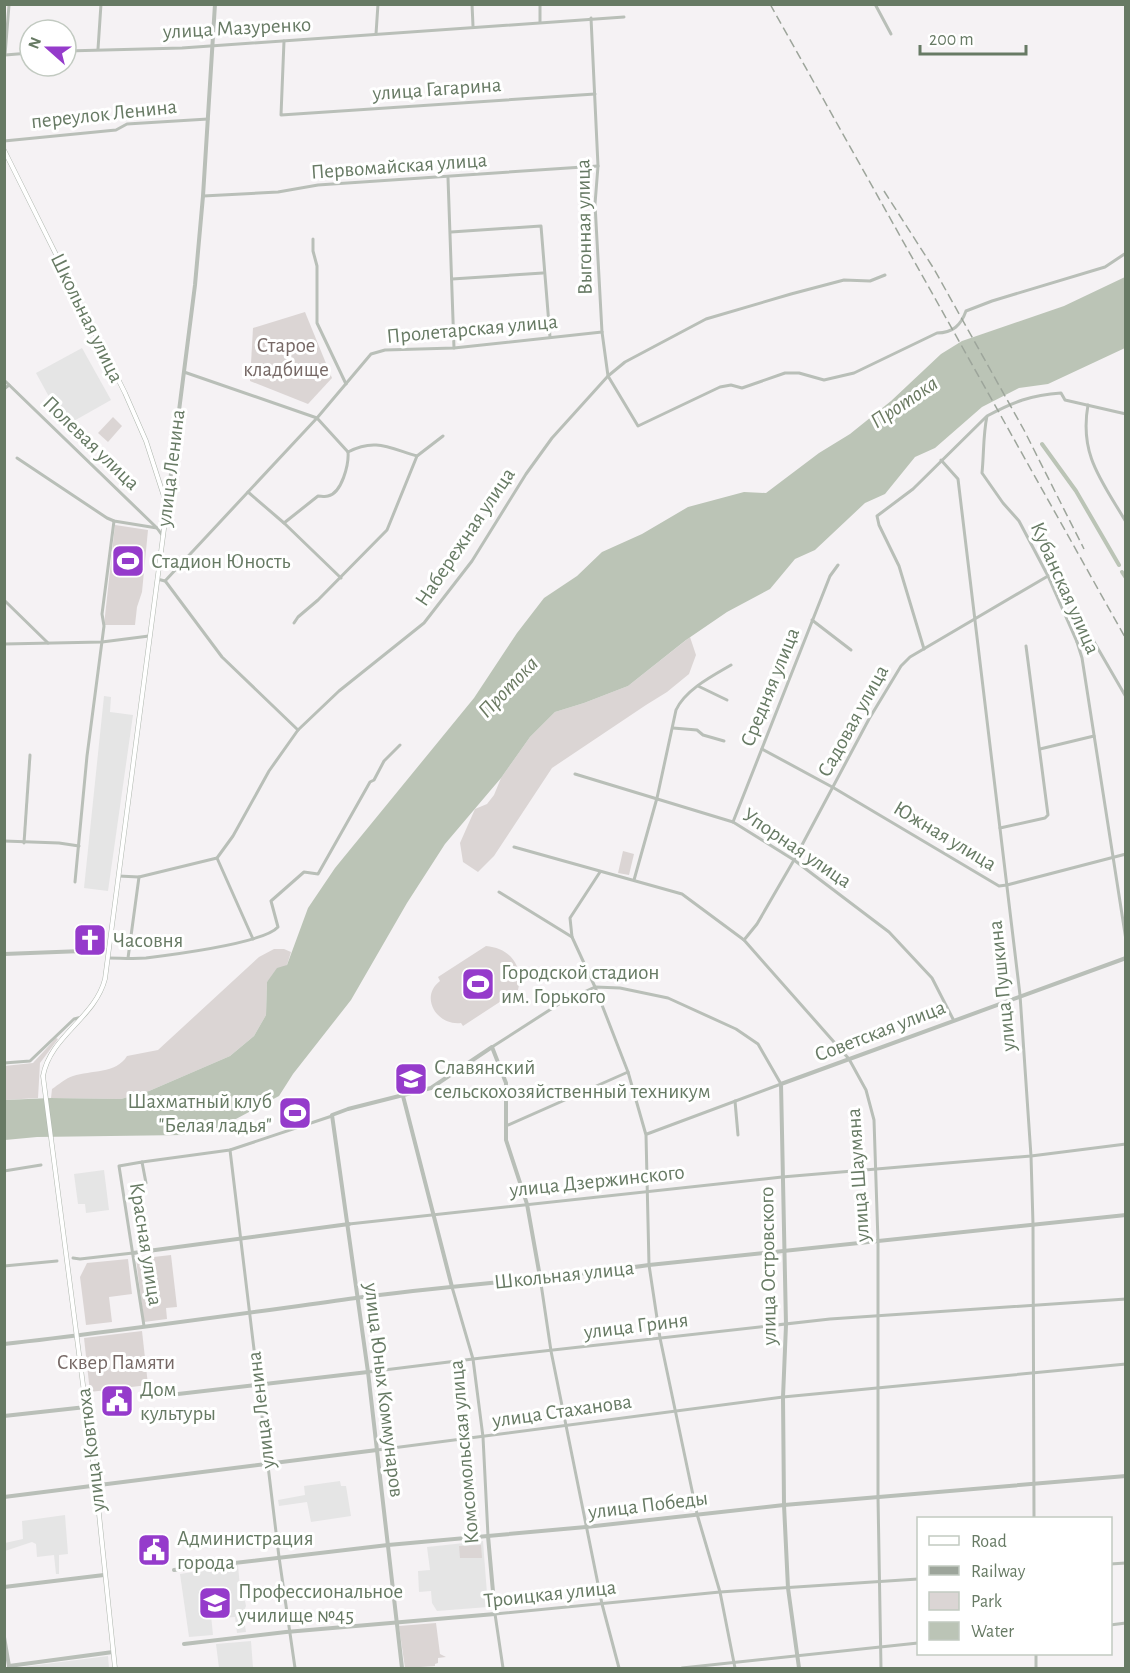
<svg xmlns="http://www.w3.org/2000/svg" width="1130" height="1673" font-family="'Alegreya Sans',sans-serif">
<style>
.built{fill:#e5e5e5}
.green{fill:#dbd5d4}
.water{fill:#bbc4b6}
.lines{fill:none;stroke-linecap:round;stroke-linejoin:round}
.canal{stroke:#bbc4b6;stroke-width:4}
.secondary-casing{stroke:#aeb6ad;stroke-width:5}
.minor{stroke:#b9bfb8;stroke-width:3}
.tertiary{stroke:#b9bfb8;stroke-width:4}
.secondary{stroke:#fff;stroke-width:4}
.rail{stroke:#9da59b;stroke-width:1.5;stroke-dasharray:9 4.5;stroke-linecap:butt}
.labels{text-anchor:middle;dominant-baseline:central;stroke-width:6;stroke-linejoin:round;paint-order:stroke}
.street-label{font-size:21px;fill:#677a64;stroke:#fff}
.park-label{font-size:21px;fill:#776966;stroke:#fff}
.poi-label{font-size:21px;fill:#677a64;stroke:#fff;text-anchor:start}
.water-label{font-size:22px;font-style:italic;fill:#6c7b63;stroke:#fff}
</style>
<rect width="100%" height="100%" fill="#f5f2f4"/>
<!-- built -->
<g class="built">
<path d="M82 348 111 400 65 426 36 373Z"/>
<path d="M104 696 111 697 110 712 133 715 108 891 84 888Z"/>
<path d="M104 1170 109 1210 86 1213 85 1204H78L74 1174Z"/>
<path d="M340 1481 341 1486H346L351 1516 311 1522 307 1502 279 1506 278 1500 305 1495 304 1486Z"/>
<path d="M65 1515 68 1554 59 1555V1574H56L54 1555 37 1557 36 1544 32 1542 5 1551V1543L23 1539 22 1521Z"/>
<path d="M483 1541 488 1607 437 1611 432 1603 431 1591 419 1592 418 1571 430 1570 427 1547Z"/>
<path d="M238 1565 241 1599 245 1601 246 1606 243 1613 246 1632 237 1633 235 1617 221 1618 220 1614 211 1615 213 1635 189 1637 180 1574Z"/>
<path d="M251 1641 253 1668H219L216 1644Z"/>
<path d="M108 1656 109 1668H14Z"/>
</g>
<!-- green -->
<g class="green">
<path d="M305 312 332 378 308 404 250 381 253 328Z"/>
<path d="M113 417 122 426 108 442 98 433Z"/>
<path d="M115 525 148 530 142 592 137 607 135 625H104Z"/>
<path d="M690 637 696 655 689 674 667 692 646 705 552 768 494 856 478 872 463 862 460 843 475 809 487 804 494 795 501 778 530 737 555 712 584 703 628 686Z"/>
<path d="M623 851 634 854 629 875 618 873Z"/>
<path d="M486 946C510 948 524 966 518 990L463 1026 461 1023C437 1026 419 997 440 981L438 977Z"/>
<path d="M274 949H284L291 952 287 965 267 982 266 1015 254 1036 230 1056 149 1091 121 1099 51 1098 52 1089C58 1085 66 1078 73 1076 91 1070 116 1074 127 1056L158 1050 259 957Z"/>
<path d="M56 1038 58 1039 40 1063 38 1098 5 1100 4 1066 33 1063Z"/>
<path d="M171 1255 177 1307 166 1308 167 1319 144 1322 136 1259Z"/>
<path d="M128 1259 132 1294 109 1297 112 1322 86 1325 80 1277 87 1263Z"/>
<path d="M142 1331 148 1385 90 1392 84 1338Z"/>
<path d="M481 1545 482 1558H460L459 1546Z"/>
<path d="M436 1623 440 1654 446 1657 438 1658V1663L435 1664V1666L405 1668 399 1626Z"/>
</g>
<!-- water -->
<path class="water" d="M1125 277V348L1048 384 1019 388 982 407 935 448 915 457 885 494 865 503 815 550 795 559 770 589 727 612 686 640 628 686 584 703 555 712 530 737 501 778 445 844 407 903 351 1000 293 1074 279 1096 221 1127 184 1135 37 1137 5 1140V1100L51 1098 121 1099 149 1091 230 1056 254 1036 266 1015 267 982 277 968 287 965 308 908 335 868 474 698 517 633 544 598 577 576 602 552 642 534 688 507 744 492 766 493 819 453 850 434 891 401 941 354 962 341 1064 306Z"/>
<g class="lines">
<!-- canal -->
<g class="canal">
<path d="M1042 444 1076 491 1119 565"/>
<path d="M1122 572 1126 578"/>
</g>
<defs>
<path id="secondary" d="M4 150 125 393 146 441 167 506 105 979C95 1018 50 1036 43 1076L96 1485 115 1668"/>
</defs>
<!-- secondary casing -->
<use href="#secondary" class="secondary-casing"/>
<!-- minor -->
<g class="minor">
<path d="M472 4 473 26"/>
<path d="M540 4V22"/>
<path d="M875 4 891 34"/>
<path d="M591 18 598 166 595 204 602 332 608 376 638 426 720 387 731 385 742 388 785 373H799L824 380 854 373 937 333C953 333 961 325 966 311L992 301 1105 267 1126 253"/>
<path d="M376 34 378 4"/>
<path d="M284 41 281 115 595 94"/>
<path d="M98 49 101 4"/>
<path d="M66 51 182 48 624 17"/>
<path d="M5 55 9 5"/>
<path d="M5 55 30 53"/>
<path d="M4 141 116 130 127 124 208 119"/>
<path d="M448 178 454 348"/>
<path d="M203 196 278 192 318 185 598 166"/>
<path d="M451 232 541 226 550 337"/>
<path d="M313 239V251L317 266V323L346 384"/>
<path d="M452 279 543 273"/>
<path d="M184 372 317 418 348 452C375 438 389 448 417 456"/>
<path d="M4 380 157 528"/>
<path d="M4 389 9 385"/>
<path d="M1088 405C1079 455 1102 481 1126 522"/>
<path d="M1126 414 1065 400 1061 393C1031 395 1013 402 987 416 983 435 984 453 982 473L1003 503 1019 521 1048 576 1077 642 1082 658 1126 940"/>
<path d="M17 458 107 518 114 521 157 528 162 535"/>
<path d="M941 460 958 479 1020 995 1031 1156 1033 1224 1034 1518"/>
<path d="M248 492 284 523 341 578"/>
<path d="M284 523 318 496C321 496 325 497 328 496 342 493 349 464 348 452"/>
<path d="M157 579 165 581 317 418 371 354 385 350 454 348 602 332"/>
<path d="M166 582 222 657 298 730"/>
<path d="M4 600 48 643"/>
<path d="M812 620 851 650"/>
<path d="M294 623 298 617 318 600 387 530 417 456 443 436"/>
<path d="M1077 642 1089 637 1093 640 1126 697"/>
<path d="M4 644 102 642 149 636"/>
<path d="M924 649 899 566 879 525 877 516 913 489 986 417"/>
<path d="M698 686 727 700"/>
<path d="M673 728 697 730 703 735 724 741"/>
<path d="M762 749 834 788 999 886 1007 885 1126 854"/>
<path d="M1040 749 1094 736"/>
<path d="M575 774 733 822 794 860 889 932 932 978 953 1019"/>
<path d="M733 822 830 576 838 565"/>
<path d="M1000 828 1045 818 1048 815 1026 646"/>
<path d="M4 841 59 843 79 846"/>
<path d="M24 843 30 755"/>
<path d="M514 847 682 894 744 940 849 1059 866 1090 874 1120 878 1242V1497L881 1668"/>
<path d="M217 858 253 939"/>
<path d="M600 872 570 918 572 937 595 987 628 1072 646 1135 649 1265 660 1338 697 1514 720 1592 735 1668"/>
<path d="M118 876 139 877 217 858 233 836 269 771 298 730 339 691 424 623 472 561 526 474 552 438 608 376 625 362 706 319 791 294 844 280 870 281 885 275"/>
<path d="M634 880 657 798 676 710C685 690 712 676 731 665"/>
<path d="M75 882 87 756 104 626 102 614 114 521"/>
<path d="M499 892 572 937"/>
<path d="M744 940 757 924 794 860 869 719 901 666 910 657 1048 576"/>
<path d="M108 958C120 958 133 959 146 958 170 955 264 943 278 927L271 901 304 872 318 874 370 782 374 780 384 761 400 745"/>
<path d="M128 958 139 877"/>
<path d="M492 1047 562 1002 595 987 620 988 668 998 736 1029 758 1044 781 1084 647 1134"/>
<path d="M4 1063 30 1061 74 1019 82 1017"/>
<path d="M735 1101 738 1135"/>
<path d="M506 1126 628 1072"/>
<path d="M230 1150 279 1557 295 1668"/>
<path d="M142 1162 230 1150 332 1116"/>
<path d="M4 1171 41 1165"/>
<path d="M349 1224 782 1177 1031 1156 1126 1144"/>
<path d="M73 1258 80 1259 133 1253"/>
<path d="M4 1266 57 1261"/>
<path d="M540 1277 551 1351 602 1604 619 1668"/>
<path d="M452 1287 473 1359 483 1437 488 1536"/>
<path d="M144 1326 119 1166 142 1162 146 1183"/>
<path d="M368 1372 473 1359 830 1319 1126 1299"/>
<path d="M377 1450 783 1397 1126 1364"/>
<path d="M1110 1564 1126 1563"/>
<path d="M1110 1625 1126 1623"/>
<path d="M1036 1654V1668"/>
<path d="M503 1668 495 1614 720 1592 918 1579"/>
<path d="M682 1668 918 1643"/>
</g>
<!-- tertiary -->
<g class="tertiary">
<path d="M167 505 195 285 203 196 215 4"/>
<path d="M4 954 109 950"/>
<path d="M403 1096 452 1287"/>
<path d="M133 1253 349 1224"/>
<path d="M4 1344C122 1331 239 1314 356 1298 453 1285 552 1279 649 1265L1126 1215"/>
<path d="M152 1397 368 1372"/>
<path d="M4 1416 86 1407"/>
<path d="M4 1497 377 1450"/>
<path d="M174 1570 388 1545 586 1527 784 1505 1126 1476"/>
<path d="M4 1587 104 1575"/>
<path d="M4 1637 9 1666"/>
<path d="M184 1644 286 1632 495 1614 488 1536"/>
<path d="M9 1666 113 1652"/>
<path d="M402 1668 368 1372 332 1115 348 1109 431 1088 492 1047 506 1083V1140L527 1204 540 1277"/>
<path d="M799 1668 788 1588 784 1505 783 1397 786 1325 781 1084 1126 958"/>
</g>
<!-- secondary -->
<use href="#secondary" class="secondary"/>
<!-- rail -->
<g class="rail">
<path d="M770 4 1126 639"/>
<path d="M884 191 934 269 1024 430 1084 549"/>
</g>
</g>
<!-- icons -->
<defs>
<symbol id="stadium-square" viewBox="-11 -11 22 22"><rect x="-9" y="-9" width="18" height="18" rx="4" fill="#953bcb" stroke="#fff"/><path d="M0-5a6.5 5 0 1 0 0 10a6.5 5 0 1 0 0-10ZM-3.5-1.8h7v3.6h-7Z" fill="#fff"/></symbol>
<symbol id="church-square" viewBox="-11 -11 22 22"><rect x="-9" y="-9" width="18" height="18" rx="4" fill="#953bcb" stroke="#fff"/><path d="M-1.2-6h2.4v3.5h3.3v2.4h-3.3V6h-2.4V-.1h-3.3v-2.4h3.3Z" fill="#fff"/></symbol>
<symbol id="university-square" viewBox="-11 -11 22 22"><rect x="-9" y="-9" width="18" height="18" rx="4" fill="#953bcb" stroke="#fff"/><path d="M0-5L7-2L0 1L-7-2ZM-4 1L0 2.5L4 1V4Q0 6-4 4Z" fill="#fff"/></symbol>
<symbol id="civic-square" viewBox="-11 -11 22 22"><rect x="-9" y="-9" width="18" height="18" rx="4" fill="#953bcb" stroke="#fff"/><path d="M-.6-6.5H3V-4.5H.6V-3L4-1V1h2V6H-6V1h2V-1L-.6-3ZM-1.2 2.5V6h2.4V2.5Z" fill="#fff"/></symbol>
</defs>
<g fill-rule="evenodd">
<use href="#stadium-square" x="109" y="542" width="38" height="38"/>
<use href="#church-square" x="71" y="921" width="38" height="38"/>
<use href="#stadium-square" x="459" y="965" width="38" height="38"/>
<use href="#university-square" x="392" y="1060" width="38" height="38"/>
<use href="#stadium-square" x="276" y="1094" width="38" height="38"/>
<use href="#civic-square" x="98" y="1382" width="38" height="38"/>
<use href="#civic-square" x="135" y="1531" width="38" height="38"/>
<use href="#university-square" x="196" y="1584" width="38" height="38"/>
</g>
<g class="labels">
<!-- street labels -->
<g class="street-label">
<text transform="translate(237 28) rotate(-3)">улица Мазуренко</text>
<text transform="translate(437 89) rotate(-4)">улица Гагарина</text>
<text transform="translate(104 114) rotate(-6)">переулок Ленина</text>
<text transform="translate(399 166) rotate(-4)">Первомайская улица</text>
<text transform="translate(584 227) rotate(-91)">Выгонная улица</text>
<text transform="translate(87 318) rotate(64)">Школьная улица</text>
<text transform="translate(472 329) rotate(-5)">Пролетарская улица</text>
<text transform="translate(91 443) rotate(44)">Полевая улица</text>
<text transform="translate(171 468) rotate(-83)">улица Ленина</text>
<text transform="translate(465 537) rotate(-56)">Набережная улица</text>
<text transform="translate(1065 588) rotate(66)">Кубанская улица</text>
<text transform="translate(770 687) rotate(-68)">Средняя улица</text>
<text transform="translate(853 721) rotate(-61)">Садовая улица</text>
<text transform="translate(945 836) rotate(31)">Южная улица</text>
<text transform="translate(797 848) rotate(34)">Упорная улица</text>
<text transform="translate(1002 986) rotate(-96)">улица Пушкина</text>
<text transform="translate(880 1031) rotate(-21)">Советская улица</text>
<text transform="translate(858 1175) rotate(-94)">улица Шаумяна</text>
<text transform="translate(597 1181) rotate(-6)">улица Дзержинского</text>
<text transform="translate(146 1244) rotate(81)">Красная улица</text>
<text transform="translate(768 1266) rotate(-91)">улица Островского</text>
<text transform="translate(564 1275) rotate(-6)">Школьная улица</text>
<text transform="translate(636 1326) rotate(-7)">улица Гриня</text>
<text transform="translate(384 1390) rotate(83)">улица Юных Коммунаров</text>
<text transform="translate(261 1410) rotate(-97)">улица Ленина</text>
<text transform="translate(562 1411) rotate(-8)">улица Стаханова</text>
<text transform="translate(91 1450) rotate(-97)">улица Ковтюха</text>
<text transform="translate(464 1452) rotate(-95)">Комсомольская улица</text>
<text transform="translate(648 1505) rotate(-7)">улица Победы</text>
<text transform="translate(550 1594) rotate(-6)">Троицкая улица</text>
</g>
<!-- park labels -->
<g class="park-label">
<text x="286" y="345">Старое<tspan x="286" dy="24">кладбище</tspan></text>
<text x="116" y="1362">Сквер Памяти</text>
</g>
<!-- poi labels -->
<g class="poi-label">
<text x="151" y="561">Стадион Юность</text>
<text x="113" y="940">Часовня</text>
<text x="501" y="972">Городской cтадион<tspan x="501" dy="24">им. Горького</tspan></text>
<text x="434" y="1067">Славянский<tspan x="434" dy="24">сельскохозяйственный техникум</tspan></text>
<text x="272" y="1101" text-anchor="end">Шахматный клуб<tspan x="272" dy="24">"Белая ладья"</tspan></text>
<text x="140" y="1389">Дом<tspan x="140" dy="24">культуры</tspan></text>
<text x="177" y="1538">Администрация<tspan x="177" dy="24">города</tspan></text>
<text x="238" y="1591">Профессиональное<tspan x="238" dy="24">училище №45</tspan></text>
</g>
<!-- water labels -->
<g class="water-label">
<text transform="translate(904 402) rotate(-34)">Протока</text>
<text transform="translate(508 687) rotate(-46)">Протока</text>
</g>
</g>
<!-- border -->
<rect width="1130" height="1673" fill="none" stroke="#677a64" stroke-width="12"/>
<!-- legend -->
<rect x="917" y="1517" width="195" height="138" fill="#ffffff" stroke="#c2cac1" stroke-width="1.5"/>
<rect x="929" y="1536" width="30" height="9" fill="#ffffff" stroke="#c2cac1" stroke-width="1.5"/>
<text x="971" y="1547" font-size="18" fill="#677a64">Road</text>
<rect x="929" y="1566" width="30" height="9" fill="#9da59b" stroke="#c2cac1" stroke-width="1.5"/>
<text x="971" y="1577" font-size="18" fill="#677a64">Railway</text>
<rect x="929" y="1592" width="30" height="18" fill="#dbd5d4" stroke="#c2cac1" stroke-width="1.5"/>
<text x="971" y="1607" font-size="18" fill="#677a64">Park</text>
<rect x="929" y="1622" width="30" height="18" fill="#bbc4b6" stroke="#c2cac1" stroke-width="1.5"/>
<text x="971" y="1637" font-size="18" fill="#677a64">Water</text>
<!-- north arrow -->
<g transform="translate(48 48) rotate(291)"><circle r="28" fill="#ffffff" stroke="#c2cac1" stroke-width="1.5"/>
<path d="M0-4.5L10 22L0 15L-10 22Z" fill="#953bcb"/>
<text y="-9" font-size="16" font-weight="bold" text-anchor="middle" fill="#677a64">N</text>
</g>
<!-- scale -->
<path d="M920 45v9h106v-9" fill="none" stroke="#677a64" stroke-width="3"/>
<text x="929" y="45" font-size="18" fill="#677a64" stroke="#ffffff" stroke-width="4.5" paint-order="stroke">200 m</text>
</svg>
